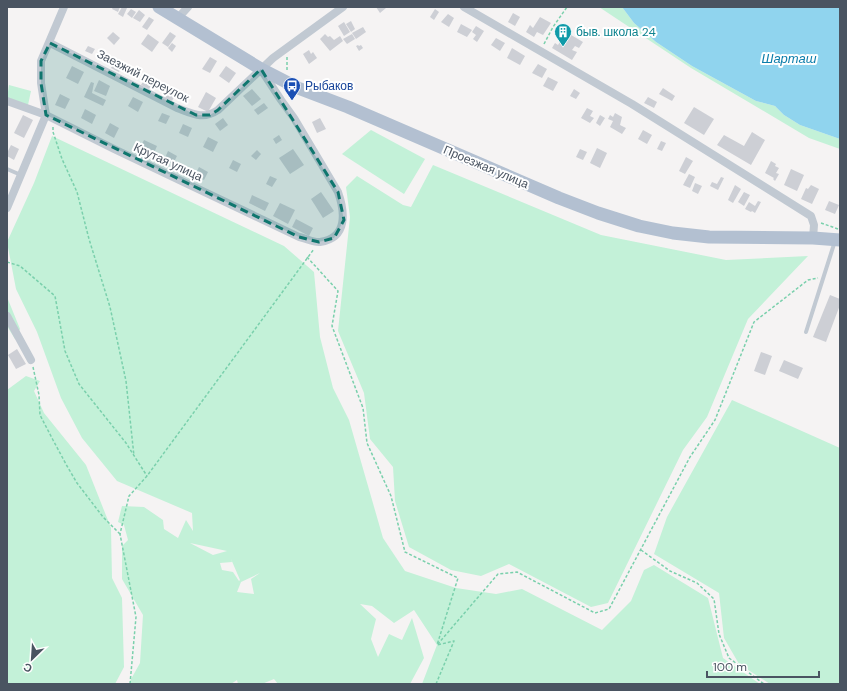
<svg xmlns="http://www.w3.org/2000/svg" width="847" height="691" font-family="'DM Sans',sans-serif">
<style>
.green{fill:#c3f1d8;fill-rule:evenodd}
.water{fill:#90d4ee}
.building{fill:#cdcfd5}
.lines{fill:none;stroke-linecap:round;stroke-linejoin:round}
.path{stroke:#7ad0ac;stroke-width:1.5;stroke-dasharray:3 2;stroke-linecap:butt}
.lane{stroke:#c1c9d2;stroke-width:4}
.street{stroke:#c1c9d2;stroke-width:8}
.primary{stroke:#b3c0d1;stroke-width:13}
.marked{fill:#0f766e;fill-opacity:0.2;stroke:#0f766e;stroke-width:3;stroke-dasharray:8 5;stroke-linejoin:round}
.labels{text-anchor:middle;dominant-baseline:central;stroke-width:4;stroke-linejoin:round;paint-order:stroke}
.culture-label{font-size:12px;fill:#0d838f;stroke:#fff;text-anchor:start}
.street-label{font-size:12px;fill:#4a5461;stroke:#fff}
.transit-label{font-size:12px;fill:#164399;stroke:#fff;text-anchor:start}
.water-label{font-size:13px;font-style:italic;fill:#0c7daa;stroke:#fff}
</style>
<rect width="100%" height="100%" fill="#f5f3f3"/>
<!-- green -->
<g class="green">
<path d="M599 7H622L634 23 656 42 692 66 756 101 775 106 784 115 800 125 840 139V149L809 138 691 68Z"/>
<path d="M9 85 31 91 28 105 7 99Z"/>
<path d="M371 130 425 159 404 194 342 154Z"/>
<path d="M52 136 284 246 314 272 320 337 333 388 349 420 383 538 405 571 456 588 496 594 522 589 602 630 631 601 644 570 654 565 708 598 723 658 760 684H422L437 645 414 610 394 623 372 606 360 604 376 619 371 639 378 657 389 634 402 640 412 618 424 658 410 684H278L274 679 262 684H238L237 680 231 684H131L130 681 140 663 143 615 122 579V546L128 540 124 525 118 522 122 506 144 507 163 520 164 529 178 538 186 520 193 531 192 513 117 481 82 438 61 398 37 332 16 289 7 242 34 183ZM190 543 227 551 213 555ZM231 559 240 580 239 581 233 572 222 570 220 563 232 562ZM260 573 251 579 254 594 237 592 241 582Z"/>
<path d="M433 165 601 235 726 260 808 256 748 319 707 417 683 450 608 603 591 607 509 564 481 576 451 570 409 547 395 501 393 467 370 439 364 393 338 331 350 217 346 187 357 176 403 205 411 207Z"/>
<path d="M7 297 20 329 15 339 7 326Z"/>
<path d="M26 376 40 381 34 391 44 413 86 465 111 528 112 578 122 598 124 667 115 684H7V390Z"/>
<path d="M732 400 840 448V684H770L739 664 724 638 719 593 654 554 667 517Z"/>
</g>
<!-- water -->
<path class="water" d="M622 7H840V139L800 125 784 115 775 106 756 101 692 66 656 42 634 23Z"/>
<!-- building -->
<g class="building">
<path d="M113 7H120L118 12 112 9Z"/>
<path d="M122 7 127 8 123 17 118 14Z"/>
<path d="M376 7H386V8L380 13Z"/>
<path d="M131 9 136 12 132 18 127 14Z"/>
<path d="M435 9 439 12 434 20 430 17Z"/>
<path d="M139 10 145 15 140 22 133 18Z"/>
<path d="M513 13 520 17 515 26 508 22Z"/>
<path d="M448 14 454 18 449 27 441 22Z"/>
<path d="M149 17 154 20 147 30 142 27Z"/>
<path d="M540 17 551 23 543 35 537 32 534 37 526 32 530 25 533 28Z"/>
<path d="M351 21 355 29 351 32 346 24Z"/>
<path d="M344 22 350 32 344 36 338 26Z"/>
<path d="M461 24 472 30 467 37 457 32Z"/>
<path d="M476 26 484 31 477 42 473 39 476 35 472 32Z"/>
<path d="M363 27 366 32 356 39 352 33Z"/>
<path d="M113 32 120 38 114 45 107 38Z"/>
<path d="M170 32 176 36 168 47 162 43Z"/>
<path d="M566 32 583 42 579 48 575 46 572 50 577 52 572 60 552 48 555 43 558 45Z"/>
<path d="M148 34 159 42 152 52 141 44Z"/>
<path d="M325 34 328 37 330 36 334 40 340 36 343 41 330 51 320 39Z"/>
<path d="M352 34 355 39 347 44 343 39Z"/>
<path d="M496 38 505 43 500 51 491 45Z"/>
<path d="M172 43 176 46 172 52 168 48Z"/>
<path d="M358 45 359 46 361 45 363 48 359 51 356 46Z"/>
<path d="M88 46 95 49 92 54 85 51Z"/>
<path d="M512 48 525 56 520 65 507 58Z"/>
<path d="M309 50 311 54 313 52 317 58 309 64 303 54Z"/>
<path d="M210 57 217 61 210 73 202 69Z"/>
<path d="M115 59 123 64 119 72 111 68Z"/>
<path d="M538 64 547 69 542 78 532 73Z"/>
<path d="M72 66 84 72 78 84 66 78Z"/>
<path d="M226 66 236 73 229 83 219 76Z"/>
<path d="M147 74 155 78 149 89 141 85Z"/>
<path d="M548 77 558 82 553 91 543 86Z"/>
<path d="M99 80 110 86 106 96 94 91Z"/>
<path d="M91 82 94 83 92 93 106 100 103 106 84 97Z"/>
<path d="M171 88 177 92 172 101 165 98Z"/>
<path d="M663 88 675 96 672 101 659 94Z"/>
<path d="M252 89 261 99 252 106 243 96Z"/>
<path d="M574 89 580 93 576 99 570 96Z"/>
<path d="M206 92 216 98 208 112 198 107Z"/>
<path d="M60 94 70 99 65 109 55 105Z"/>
<path d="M133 97 143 102 138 112 128 106Z"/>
<path d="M648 97 657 102 654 108 644 103Z"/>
<path d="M264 103 268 108 258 115 254 110Z"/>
<path d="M694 107 714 119 704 135 684 123Z"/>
<path d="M587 108 593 111 590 116 594 118 590 123 581 118Z"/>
<path d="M85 109 96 115 92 124 81 118Z"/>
<path d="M162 113 170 116 166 124 158 121Z"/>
<path d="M615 113 622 117 620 125 626 128 622 134 610 127 613 121 608 119 610 115 613 117Z"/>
<path d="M23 115 33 120 24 138 14 133Z"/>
<path d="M600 115 605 118 600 126 596 123Z"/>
<path d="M223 118 228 125 220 131 215 124Z"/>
<path d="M320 118 326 129 317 133 312 122Z"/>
<path d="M110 123 119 128 114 138 105 133Z"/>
<path d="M183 124 192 128 188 137 179 133Z"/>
<path d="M643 130 652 135 647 144 638 139Z"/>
<path d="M752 132 765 140 751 165 717 145 724 135 744 146Z"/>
<path d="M279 135 282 140 276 144 273 139Z"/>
<path d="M208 137 218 142 213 152 203 147Z"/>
<path d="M144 140 157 146 153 155 140 148Z"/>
<path d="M661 141 666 143 662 151 657 149Z"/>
<path d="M11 145 19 149 14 160 7 156V153Z"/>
<path d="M597 148 607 153 600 168 590 163Z"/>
<path d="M293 149 304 165 290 174 279 158Z"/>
<path d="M580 149 587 152 583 160 576 157Z"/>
<path d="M257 150 261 154 256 160 251 156Z"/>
<path d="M168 151 177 156 173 164 164 160Z"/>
<path d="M686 157 693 161 685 174 679 171Z"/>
<path d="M233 160 241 164 237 172 229 168Z"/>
<path d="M771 161 776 164 775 166 779 168 776 173 779 174 775 181 773 179 774 178 765 173Z"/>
<path d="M199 167 208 172 204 180 195 175Z"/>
<path d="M791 169 804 175 797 191 784 185Z"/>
<path d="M689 174 695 177 690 188 683 185Z"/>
<path d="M270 176 277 179 272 187 266 184Z"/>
<path d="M721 177 724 178 718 190 710 186 712 182 717 184Z"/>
<path d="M695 183 702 186 698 194 692 191Z"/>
<path d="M735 185 741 189 733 203 728 200Z"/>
<path d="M811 185 819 189 812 204 801 199 806 188 808 189Z"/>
<path d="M321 192 334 211 323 218 311 199Z"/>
<path d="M744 192 750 195 744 206 738 202Z"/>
<path d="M252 195 269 203 265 211 249 203Z"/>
<path d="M758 201 761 202 755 213 752 211 751 212 745 209 749 202 755 206Z"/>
<path d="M829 201 839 205 835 214 825 210Z"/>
<path d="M280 203 295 210 288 224 273 216Z"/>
<path d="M296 219 313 228 309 236 292 227Z"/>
<path d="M830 295 840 299V305L826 342 813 337Z"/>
<path d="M17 349 26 364 16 369 8 355Z"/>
<path d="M761 352 772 356 765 375 754 371Z"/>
<path d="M784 360 803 368 798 379 779 371Z"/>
</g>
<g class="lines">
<!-- path -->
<g class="path">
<path d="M544 44 553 27 567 7"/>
<path d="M287 57V71"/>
<path d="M53 127V132L62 159 77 192 89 239 110 307 126 381 134 456"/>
<path d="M821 223 838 229"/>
<path d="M307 257 338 291 332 326 363 408 367 443 391 496 405 552 458 578 437 645"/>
<path d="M7 262 20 266 55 296 65 351 79 384 126 443 147 476"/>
<path d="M33 367 39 395 40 415 53 440 67 466 77 483 103 517 120 534"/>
<path d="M641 550 670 571 697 583 714 599 719 634 729 658 764 684"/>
<path d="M130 684 136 617 120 534 129 496 147 476 314 249"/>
<path d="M436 684 454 641 437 645 498 574 517 572 595 613 609 609 690 457 715 420 754 322 808 280 818 278"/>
</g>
<!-- lane -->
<g class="lane">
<path d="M7 169 21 175"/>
<path d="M806 332 835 241"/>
</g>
<!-- street -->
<g class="street">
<path d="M464 7 632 104 811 216 814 225 813 238"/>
<path d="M177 19 188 7"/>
<path d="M50 43 177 108C193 114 203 120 218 110L273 58 343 7"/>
<path d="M7 101 46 115 114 149 299 237C305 238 314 243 320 242 348 238 345 212 338 192L294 118 281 100 262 71"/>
<path d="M7 208 46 115 41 83V61L64 7"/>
<path d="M7 316 31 360"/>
</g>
<!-- primary -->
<path class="primary" d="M159 7 261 69 298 88 348 107 559 198 598 213 639 226 673 233 709 237 813 238 840 240"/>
</g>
<!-- marked area -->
<path class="marked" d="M50 43 196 115H210L218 110 261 69 338 192 344 220 334 238 319 242 299 237 46 115 41 83V61Z"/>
<!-- icons -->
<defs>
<symbol id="building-pin" viewBox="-11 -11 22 30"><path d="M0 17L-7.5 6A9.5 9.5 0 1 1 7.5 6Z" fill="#0f9aa8" stroke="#fff"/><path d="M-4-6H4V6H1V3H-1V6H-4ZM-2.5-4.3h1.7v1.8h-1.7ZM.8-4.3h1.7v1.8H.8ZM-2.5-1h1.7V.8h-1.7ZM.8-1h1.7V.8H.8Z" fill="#fff"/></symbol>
<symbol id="bus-pin" viewBox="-11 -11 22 30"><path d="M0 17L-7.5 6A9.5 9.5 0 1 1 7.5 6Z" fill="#1a4fb4" stroke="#fff"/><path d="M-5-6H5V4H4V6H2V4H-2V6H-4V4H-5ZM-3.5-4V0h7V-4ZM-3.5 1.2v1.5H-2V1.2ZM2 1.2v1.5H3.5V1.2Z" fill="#fff"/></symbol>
</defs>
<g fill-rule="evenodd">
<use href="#building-pin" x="553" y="22" width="20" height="27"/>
<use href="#bus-pin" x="282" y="76" width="20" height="27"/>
</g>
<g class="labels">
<!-- culture labels -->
<g class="culture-label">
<text x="576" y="32">быв. школа 24</text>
</g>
<!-- street labels -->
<g class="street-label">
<text transform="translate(143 76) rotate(27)">Заезжий переулок</text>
<text transform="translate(168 162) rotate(25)">Крутая улица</text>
<text transform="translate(486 167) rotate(23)">Проезжая улица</text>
</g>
<!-- transit labels -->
<g class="transit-label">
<text x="305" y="86">Рыбаков</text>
</g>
<!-- water labels -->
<g class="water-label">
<text x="789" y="58">Шарташ</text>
</g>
</g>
<!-- border -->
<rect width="847" height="691" fill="none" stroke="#4a5461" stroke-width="16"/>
<!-- north arrow -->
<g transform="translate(32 659) rotate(205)" stroke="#ffffff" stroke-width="3" paint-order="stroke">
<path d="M0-3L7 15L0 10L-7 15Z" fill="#4a5461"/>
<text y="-6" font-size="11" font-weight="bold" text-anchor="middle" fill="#4a5461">С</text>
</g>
<!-- scale -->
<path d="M707 671v6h112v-6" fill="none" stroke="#4a5461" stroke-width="2"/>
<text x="713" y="671" font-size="12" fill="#4a5461" stroke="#ffffff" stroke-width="3" paint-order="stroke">100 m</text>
</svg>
